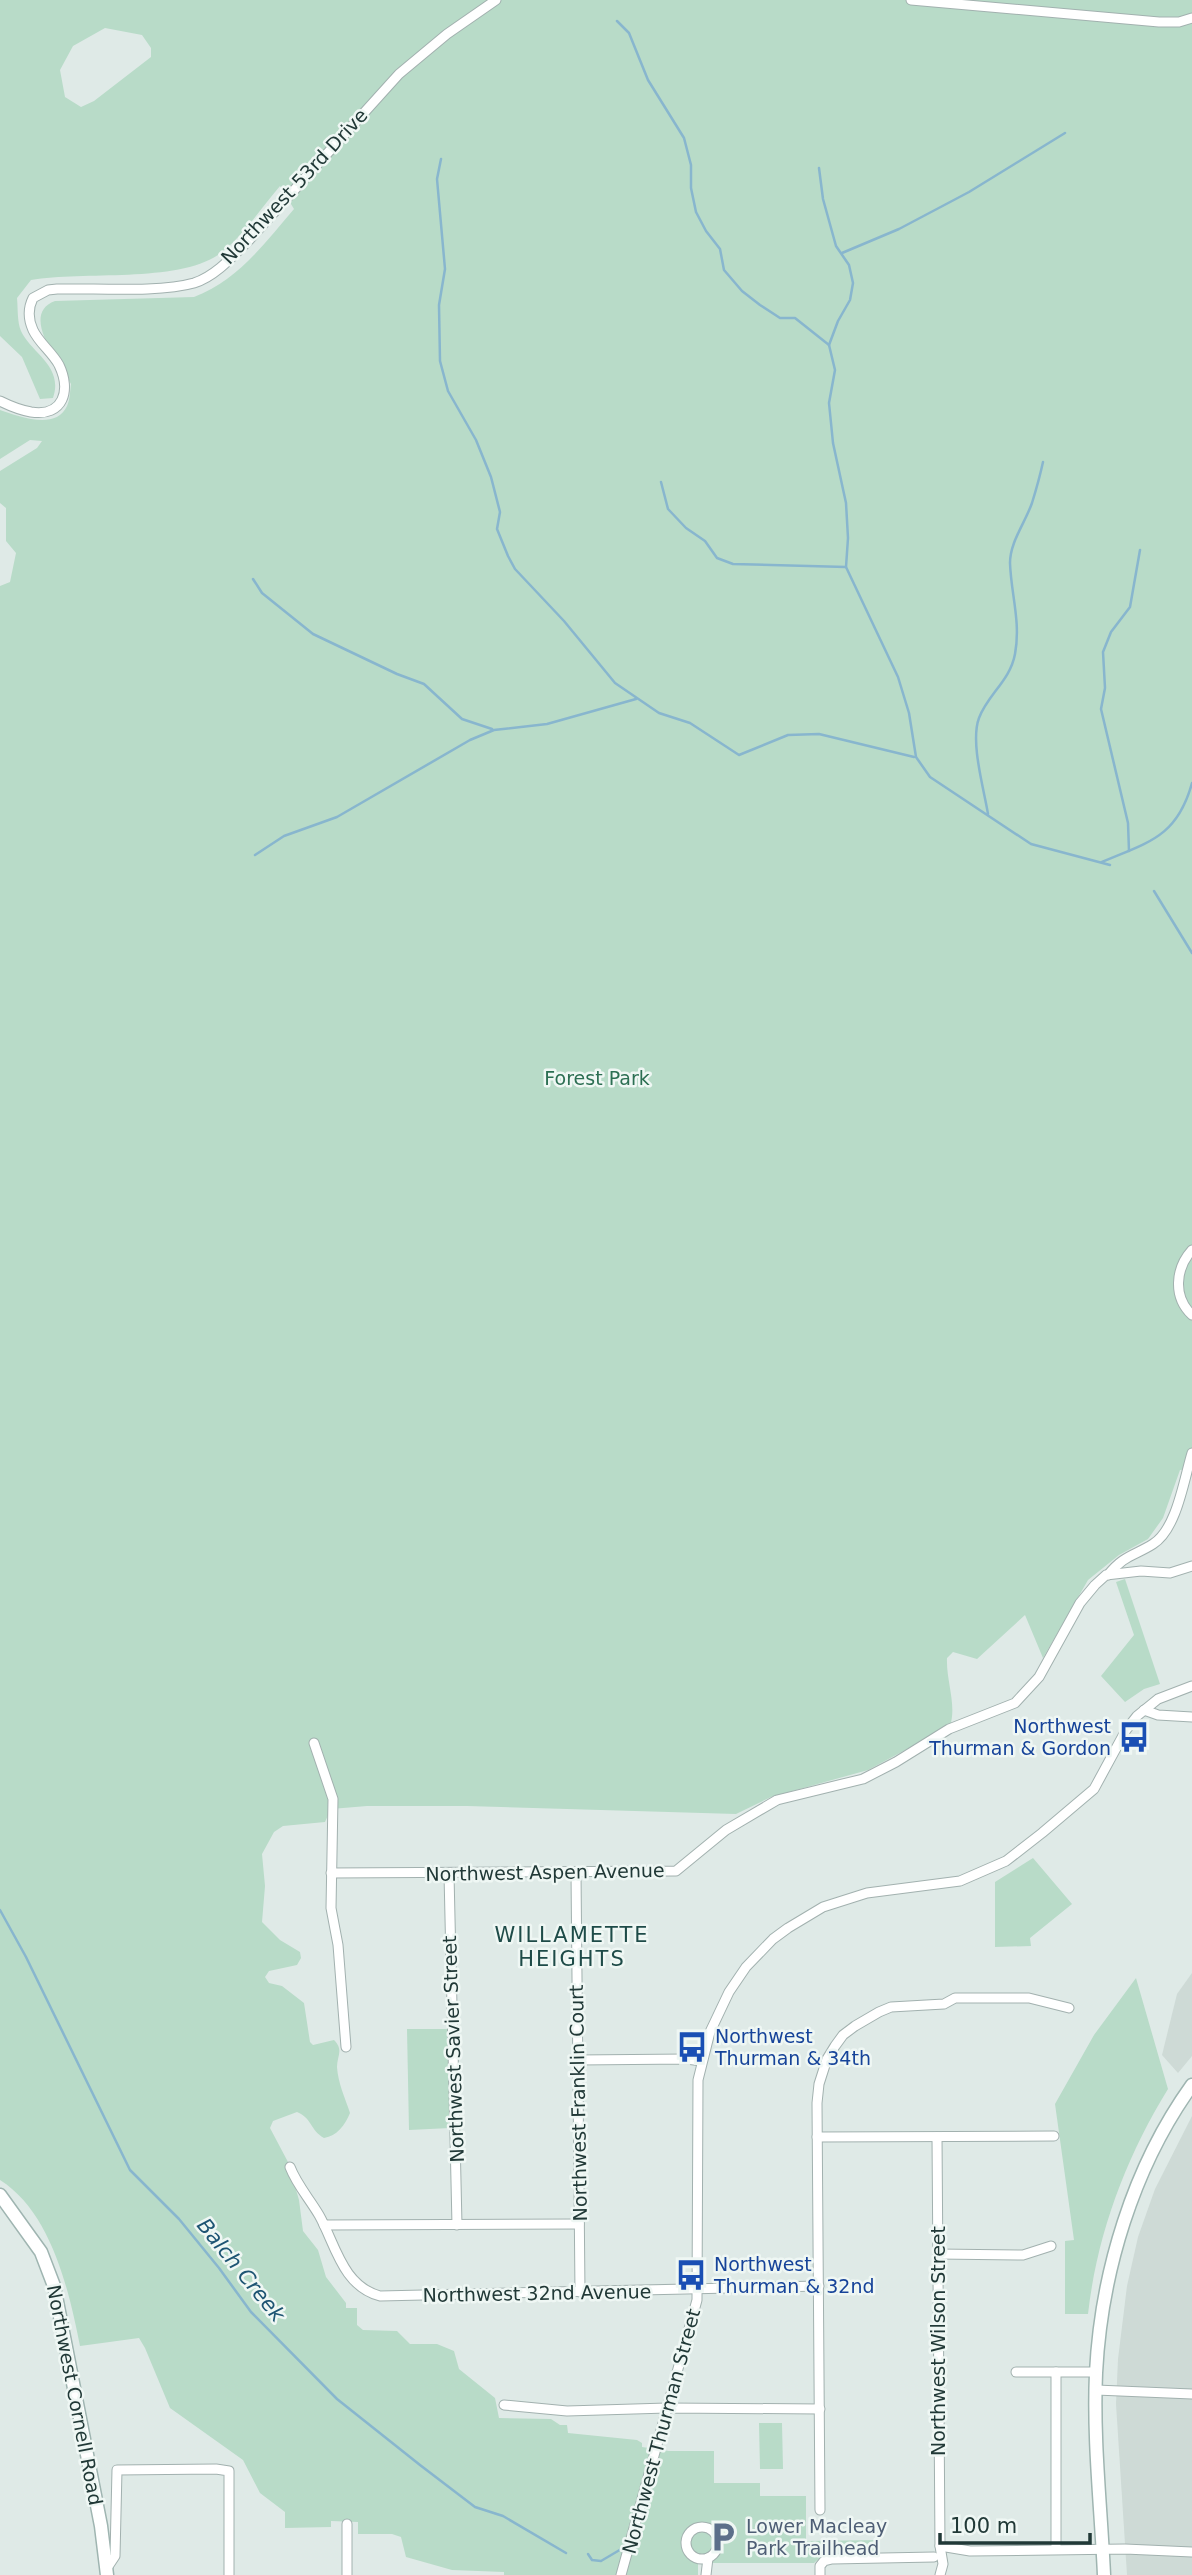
<svg xmlns="http://www.w3.org/2000/svg" width="1192" height="2575" font-family="'DejaVu Sans',sans-serif">
<style>
.built{fill:#cedad6}
.green{fill:#b8dbc8;fill-rule:evenodd}
.lines{fill:none;stroke-linecap:round;stroke-linejoin:round}
.stream{stroke:#88b6ce;stroke-width:2.5}
.minor-casing{stroke:#a2b1af;stroke-width:11}
.secondary-casing{stroke:#9fb5b1;stroke-width:15}
.minor{stroke:#fff;stroke-width:9}
.secondary{stroke:#fff;stroke-width:12}
.labels{text-anchor:middle;dominant-baseline:central;stroke-width:5;stroke-linejoin:round;paint-order:stroke}
.street-label{font-size:19px;fill:#213937;stroke:#eff7f4}
.park-label{font-size:19px;fill:#2c6f53;stroke:#eff7f4}
.transit-label{font-size:19px;fill:#164399;stroke:#eff7f4;text-anchor:start}
.service-label{font-size:19px;fill:#4e5e75;stroke:#eff7f4;text-anchor:start}
.neighbourhood-label{font-size:21px;letter-spacing:2px;fill:#1e4b48;stroke:#eff7f4}
.water-label{font-size:21px;font-style:italic;fill:#1d5473;stroke:#eff7f4}
</style>
<rect width="100%" height="100%" fill="#dfeae7"/>
<!-- built -->
<g class="built">
<path d="M1192 1973V2056L1178 2073 1162 2055 1177 1994Z"/>
<path d="M1192 2116V2575H1127L1116 2404 1118 2359 1127 2286 1138 2237 1155 2189Z"/>
</g>
<!-- green -->
<g class="green">
<path d="M0 0H1192V1469L1180 1470 1163 1518 1148 1539 1119 1555 1088 1580 1043 1658 1025 1615 977 1659 953 1652 947 1658C946 1681 957 1705 950 1726L868 1770 771 1797 736 1814 467 1806H367L331 1809 325 1822 283 1826 274 1832 262 1854 265 1886 262 1922 280 1940 300 1952 301 1958 297 1965 269 1971 265 1977 269 1983 282 1986 304 2003 310 2042 313 2045 334 2040C344 2050 337 2056 337 2067 338 2083 345 2098 350 2113 345 2125 337 2136 324 2138 310 2130 312 2118 297 2112L273 2121 270 2128 288 2162 299 2200 303 2231 318 2250 326 2277 346 2303V2308H357V2325L363 2330 397 2331 410 2344H437L454 2351 459 2369 495 2398 499 2418 551 2419 560 2425H567L568 2433 637 2440 642 2443V2447L669 2451H714V2483H760V2496H806V2541L880 2540V2554L822 2556 814 2563H698V2575H504V2572L452 2570 406 2557 401 2537 392 2534H358V2522L331 2521V2527L285 2528V2512L260 2493 243 2460 170 2408 145 2348 139 2338 80 2346C69 2290 51 2212 0 2180V586L10 582 16 553 6 541V508L0 503V471L37 448 42 441 30 440 0 459V410C18 416 56 431 67 406 70 400 70 391 71 384 60 364 19 314 55 301L194 297C237 281 265 243 294 209L280 186C261 208 242 238 218 255 176 283 84 271 31 280L17 298C18 307 17 322 21 331 31 353 64 366 53 398L40 399 22 357 0 336ZM105 28 142 35 151 48V57L94 101 81 107 65 97 60 70 73 46Z"/>
<path d="M1125 1579 1160 1684 1144 1689 1125 1702 1101 1676 1134 1635 1116 1582Z"/>
<path d="M1033 1858 1072 1904 1030 1938 1031 1946 995 1947V1882Z"/>
<path d="M1136 1978 1168 2089C1126 2157 1097 2234 1088 2314H1065V2241L1074 2240 1055 2104 1094 2035Z"/>
<path d="M407 2029H448L450 2128 409 2130Z"/>
<path d="M759 2423H782L783 2469H760Z"/>
</g>
<g class="lines">
<!-- stream -->
<g class="stream">
<path d="M617 21 629 33 648 80 684 138 691 165V188L696 212 706 231 720 249 724 270 742 291 760 305 780 318H795L829 345 835 370 829 403 833 443 846 503 848 538 846 567 898 677 909 713 916 757 930 777 1031 844 1110 865"/>
<path d="M441 159 437 179 445 269 439 305 440 361 448 391 476 440 491 477 500 512 497 529 508 556 515 569 564 621 615 683 659 713 690 723 739 755 788 735 819 734 914 757"/>
<path d="M819 168 823 199 836 246 849 265 853 283 850 300 838 321 829 345"/>
<path d="M842 253 899 229 969 192 1065 133"/>
<path d="M661 482 668 509 686 528 705 541 717 558 733 564 846 567"/>
<path d="M253 579 262 593 313 634 397 674 424 684 462 719 492 729"/>
<path d="M988 814C984 789 970 742 979 718 988 694 1010 681 1015 654 1021 622 1011 594 1010 563 1010 542 1025 523 1032 503 1036 490 1040 476 1043 462"/>
<path d="M1129 851 1128 823 1101 709 1105 688 1103 652 1111 632 1130 607 1140 550"/>
<path d="M255 855 284 836 337 817 470 740 494 730 547 724 636 699"/>
<path d="M1102 862C1149 842 1177 837 1192 783"/>
<path d="M1154 891 1192 953"/>
<path d="M0 1910 26 1957 130 2170 179 2219 219 2268 251 2312 337 2399 420 2465 475 2507 503 2516 566 2553"/>
<path d="M588 2554 592 2560 601 2561 623 2548"/>
</g>
<defs>
<g id="minor">
<path d="M911 0 1159 22H1179L1192 18"/>
<path d="M0 401C10 406 20 410 31 412 64 417 71 390 59 365 52 352 39 343 33 330 28 319 28 308 33 298L48 290 57 289C95 288 159 293 194 283 216 276 234 255 250 239L399 74 447 34 496 0"/>
<path d="M1192 1250C1175 1269 1173 1297 1192 1315"/>
<path d="M1108 1575C1124 1555 1134 1556 1153 1544 1177 1529 1184 1479 1192 1453"/>
<path d="M1144 1710 1158 1715 1192 1717"/>
<path d="M314 1743 333 1799 331 1908 338 1945 346 2047"/>
<path d="M331 1873 676 1871 726 1830 777 1800 863 1779 896 1762 949 1729 1015 1703 1039 1677 1080 1603 1095 1585 1106 1575 1141 1571 1170 1573 1192 1566"/>
<path d="M576 1873 580 2292"/>
<path d="M449 1874 457 2225"/>
<path d="M578 2060 687 2059 701 2061"/>
<path d="M817 2137 1054 2136"/>
<path d="M937 2137 940 2546 943 2564 940 2575"/>
<path d="M290 2167C297 2185 309 2198 319 2215 335 2243 342 2286 380 2296L819 2286"/>
<path d="M324 2225 579 2224"/>
<path d="M938 2254 1023 2255 1051 2246"/>
<path d="M1016 2372H1096"/>
<path d="M1056 2372V2549"/>
<path d="M1096 2390 1192 2394"/>
<path d="M504 2405 567 2411 667 2408 820 2409"/>
<path d="M820 2510 817 2103 819 2084 827 2059 835 2046 843 2035 855 2026 879 2012 891 2007 944 2004 955 1998H1029L1069 2008"/>
<path d="M347 2524V2575"/>
<circle cx="702" cy="2543" r="16"/>
<path d="M940 2546 970 2551 1125 2549 1192 2552"/>
<path d="M107 2568 115 2556 117 2470 216 2469 229 2471V2575"/>
<path d="M621 2575 697 2300 698 2080 710 2032 729 1992 746 1967 773 1939 788 1928 823 1907 867 1893 960 1881 1006 1861 1042 1833 1094 1789 1126 1730 1137 1716 1158 1699 1192 1686"/>
<path d="M706 2575 708 2558"/>
<path d="M820 2575V2566L824 2561 832 2559 934 2557"/>
</g>
<g id="secondary">
<path d="M0 2195 41 2252 54 2286 101 2526 107 2575"/>
<path d="M1104 2575C1101 2508 1093 2440 1096 2373 1101 2273 1133 2167 1192 2085"/>
</g>
</defs>
<!-- minor casing -->
<use href="#minor" class="minor-casing"/>
<!-- secondary casing -->
<use href="#secondary" class="secondary-casing"/>
<!-- minor -->
<use href="#minor" class="minor"/>
<!-- secondary -->
<use href="#secondary" class="secondary"/>
</g>
<!-- icons -->
<defs>
<symbol id="bus-bare" viewBox="-9 -9 18 18"><path d="M-5-6H5V4H4V6H2V4H-2V6H-4V4H-5ZM-3.5-4V0h7V-4ZM-3.5 1.2v1.5H-2V1.2ZM2 1.2v1.5H3.5V1.2Z" fill="#1a4fb4" stroke="#eff7f4" stroke-width="2.5" paint-order="stroke"/></symbol>
<symbol id="parking-bare" viewBox="-9 -9 18 18"><path d="M-3.5-5.5H1a3.5 3.5 0 0 1 0 7H-1V5.5H-3.5ZM-1-3.4V-.6H.8a1.4 1.4 0 0 0 0-2.8Z" fill="#5c6f8a" stroke="#eff7f4" stroke-width="2.5" paint-order="stroke"/></symbol>
</defs>
<g fill-rule="evenodd">
<use href="#bus-bare" x="1112" y="1715" width="44" height="44"/>
<use href="#bus-bare" x="670" y="2025" width="44" height="44"/>
<use href="#bus-bare" x="669" y="2253" width="44" height="44"/>
<use href="#parking-bare" x="701" y="2515" width="44" height="44"/>
</g>
<g class="labels">
<!-- street labels -->
<g class="street-label">
<text transform="translate(294 186) rotate(-47)">Northwest 53rd Drive</text>
<text transform="translate(545 1872) rotate(-1)">Northwest Aspen Avenue</text>
<text transform="translate(453 2049) rotate(-92)">Northwest Savier Street</text>
<text transform="translate(578 2103) rotate(-91)">Northwest Franklin Court</text>
<text transform="translate(537 2293) rotate(-1)">Northwest 32nd Avenue</text>
<text transform="translate(938 2341) rotate(-90)">Northwest Wilson Street</text>
<text transform="translate(75 2395) rotate(79)">Northwest Cornell Road</text>
<text transform="translate(661 2431) rotate(-75)">Northwest Thurman Street</text>
</g>
<!-- park labels -->
<g class="park-label">
<text x="597" y="1078">Forest Park</text>
</g>
<!-- transit labels -->
<g class="transit-label">
<text x="1111" y="1726" text-anchor="end">Northwest<tspan x="1111" dy="22">Thurman &amp; Gordon</tspan></text>
<text x="715" y="2036">Northwest<tspan x="715" dy="22">Thurman &amp; 34th</tspan></text>
<text x="714" y="2264">Northwest<tspan x="714" dy="22">Thurman &amp; 32nd</tspan></text>
</g>
<!-- service labels -->
<g class="service-label">
<text x="746" y="2526">Lower Macleay<tspan x="746" dy="22">Park Trailhead</tspan></text>
</g>
<!-- neighbourhood labels -->
<g class="neighbourhood-label">
<text x="572" y="1935">WILLAMETTE<tspan x="572" dy="24">HEIGHTS</tspan></text>
</g>
<!-- water labels -->
<g class="water-label">
<text transform="translate(241 2270) rotate(51)">Balch Creek</text>
</g>
</g>
<!-- scale -->
<path d="M940 2533v10h150v-10" fill="none" stroke="#213937" stroke-width="3.5"/>
<text x="950" y="2533" font-size="21" fill="#213937" stroke="#eff7f4" stroke-width="5" paint-order="stroke">100 m</text>
</svg>
